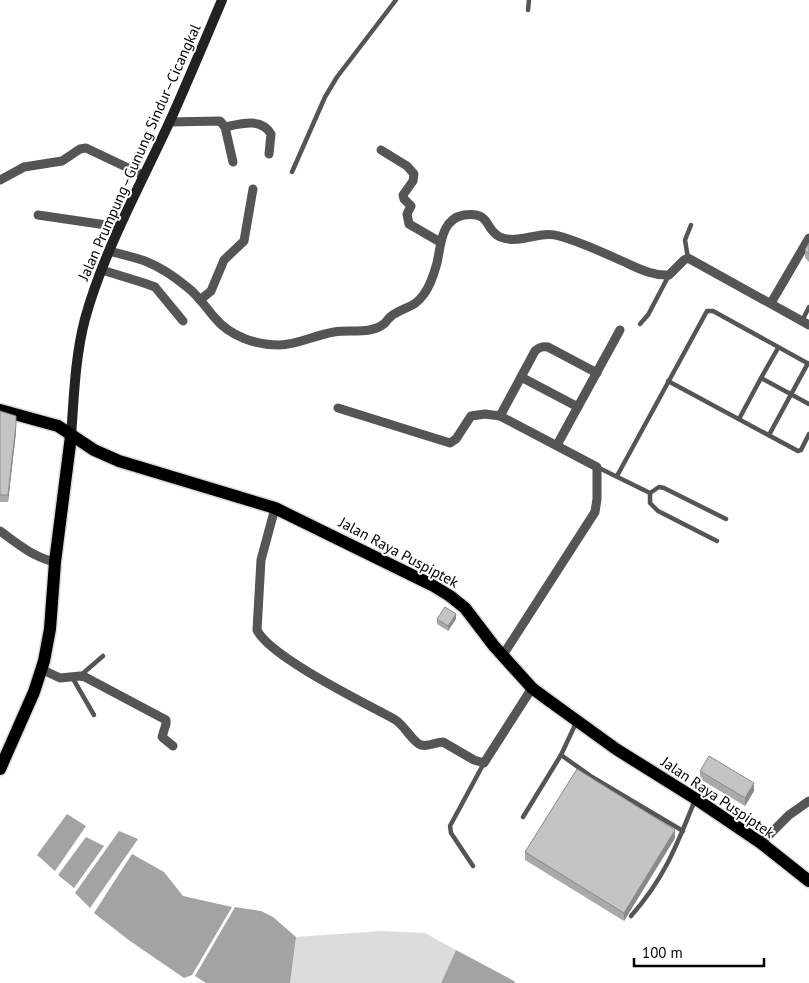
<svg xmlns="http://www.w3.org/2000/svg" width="809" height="983" font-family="'PT Sans',sans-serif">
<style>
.green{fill:#dcdcdc}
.water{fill:#a3a3a3}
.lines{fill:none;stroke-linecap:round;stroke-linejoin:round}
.primary-casing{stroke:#dbdbdb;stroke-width:15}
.service{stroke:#555;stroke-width:4.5}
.minor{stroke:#555;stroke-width:9}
.secondary{stroke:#222;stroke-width:10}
.primary{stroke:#000;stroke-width:12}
.wall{fill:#a9a9a9}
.shaded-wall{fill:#898989}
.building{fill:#c4c4c4;stroke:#898989}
.labels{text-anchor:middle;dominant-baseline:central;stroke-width:4;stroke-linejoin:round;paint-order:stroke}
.street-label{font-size:15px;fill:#000;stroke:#fff}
</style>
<rect width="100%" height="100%" fill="#fff"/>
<!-- green -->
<path class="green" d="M381 931 425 933 456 950 441 983H290L296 937Z"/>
<!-- water -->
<g class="water">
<path d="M67 814 86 826 55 871 37 855Z"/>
<path d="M119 831 138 839 90 908 75 893Z"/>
<path d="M86 837 104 846 74 888 58 875Z"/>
<path d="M132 854 164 872 183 896 232 907 192 975 184 978 130 941 94 913Z"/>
<path d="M235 907 261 911 273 917 296 937 290 983H206L195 976Z"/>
<path d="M456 950 514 981 515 983H441Z"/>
</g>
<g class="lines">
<defs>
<g id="primary">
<path d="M0 410 58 426 94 450 119 461 275 508 432 585 450 596 465 608 494 646 532 688 544 697 616 749 696 799 761 843 809 881"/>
<path d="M0 769 34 692 44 661 50 629 55 562 71 436"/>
</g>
</defs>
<!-- primary casing -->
<use href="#primary" class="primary-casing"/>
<!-- service -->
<g class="service">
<path d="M528 10 529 0"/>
<path d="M292 172 325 97 337 77 396 0"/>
<path d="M688 258 685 240 691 225"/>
<path d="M802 321 809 307"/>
<path d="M640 324 648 315 669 275"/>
<path d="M778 348 761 378 809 404"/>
<path d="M668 381 798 451 801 450 809 434"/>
<path d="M739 419 761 378"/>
<path d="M769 435 808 363"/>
<path d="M597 467 650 493 659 487 664 488 726 519"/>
<path d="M617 476 707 311H713L809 364"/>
<path d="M650 493V503L658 511 717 541"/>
<path d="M81 675 103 656"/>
<path d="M72 677 94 715"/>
<path d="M576 723 561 755 592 777 683 831"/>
<path d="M523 817 561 755"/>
<path d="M473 866 451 833 450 826 484 763"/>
<path d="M631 916C664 879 677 845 695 800"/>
</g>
<!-- minor -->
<g class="minor">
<path d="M169 122 220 121 225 127 233 162"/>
<path d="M225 127C240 124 261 117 271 134L269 154"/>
<path d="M381 150 407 166 414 174 413 181 403 195 404 199 411 206 407 214 409 224 440 242"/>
<path d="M0 180 24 167 62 161 80 149 86 148 143 175"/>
<path d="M38 215 120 227"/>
<path d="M109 251C121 254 134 257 145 261 160 267 175 277 187 287 198 295 206 308 215 318 230 336 255 345 279 345 297 345 315 335 334 332 351 329 371 335 385 323 388 319 391 315 396 313 408 306 415 307 424 294 430 286 434 274 437 263 441 245 441 219 464 215 492 211 484 230 500 237 519 245 539 230 559 236 581 242 602 252 622 261 638 268 652 276 669 275L684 260 688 258 809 325"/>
<path d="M102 270 144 283 155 287 183 321"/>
<path d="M200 300 211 291 224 260 244 241 253 189"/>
<path d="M771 303 809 238"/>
<path d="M521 377 578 407"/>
<path d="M338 408 450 443 456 439 471 416 485 414 500 416 597 467V499L595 512 503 655"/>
<path d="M500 416 535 351C539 347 542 346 548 347L597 373"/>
<path d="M557 445 620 330"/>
<path d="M275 508 261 560 257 630C270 657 365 703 394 719 404 724 412 742 421 745 430 747 435 742 443 742L474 760 484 763 532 688"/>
<path d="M0 531C18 544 33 557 55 562"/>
<path d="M41 669 60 678 80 676 85 677 166 720V724L162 737 173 746"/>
<path d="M761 843 789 815 809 801"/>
</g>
<!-- secondary -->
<path class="secondary" d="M71 436C74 397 75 357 85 319 104 250 140 186 170 121 188 81 205 40 222 0"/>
<!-- primary -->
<use href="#primary" class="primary"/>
</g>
<!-- wall -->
<g class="wall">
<path d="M809 243V262L805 258V250Z"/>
<path d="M0 411 16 432 8 502H0Z"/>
<path d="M437 619H456L448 631 437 624Z"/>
<path d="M700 771 754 791 745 806 700 779Z"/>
<path d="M675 838 624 921 525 860V852Z"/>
</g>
<!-- shaded-wall -->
<g class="shaded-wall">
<path d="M16 425V432L8 502V495Z"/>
<path d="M456 614V619L448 631V626Z"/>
<path d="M754 783V791L745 806V798Z"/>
<path d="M675 830V838L624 921V913Z"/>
</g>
<!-- building -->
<g class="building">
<path d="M809 243V254L805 250Z"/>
<path d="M0 411 16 416V425L8 495H0Z"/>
<path d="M445 607 456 614 448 626 437 619Z"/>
<path d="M709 756 754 783 745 798 700 771Z"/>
<path d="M577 769 675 830 624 913 525 852Z"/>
</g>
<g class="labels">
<!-- street labels -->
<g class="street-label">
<text transform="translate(139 152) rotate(-66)">Jalan Prumpung–Gunung Sindur–Cicangkal</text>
<text transform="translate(399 552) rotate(28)">Jalan Raya Puspiptek</text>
<text transform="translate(718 797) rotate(34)">Jalan Raya Puspiptek</text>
</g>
</g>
<!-- scale -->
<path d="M634 958v8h130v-8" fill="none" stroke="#000000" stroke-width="2.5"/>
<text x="642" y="958" font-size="15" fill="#000000" stroke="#ffffff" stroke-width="4" paint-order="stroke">100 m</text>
</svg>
